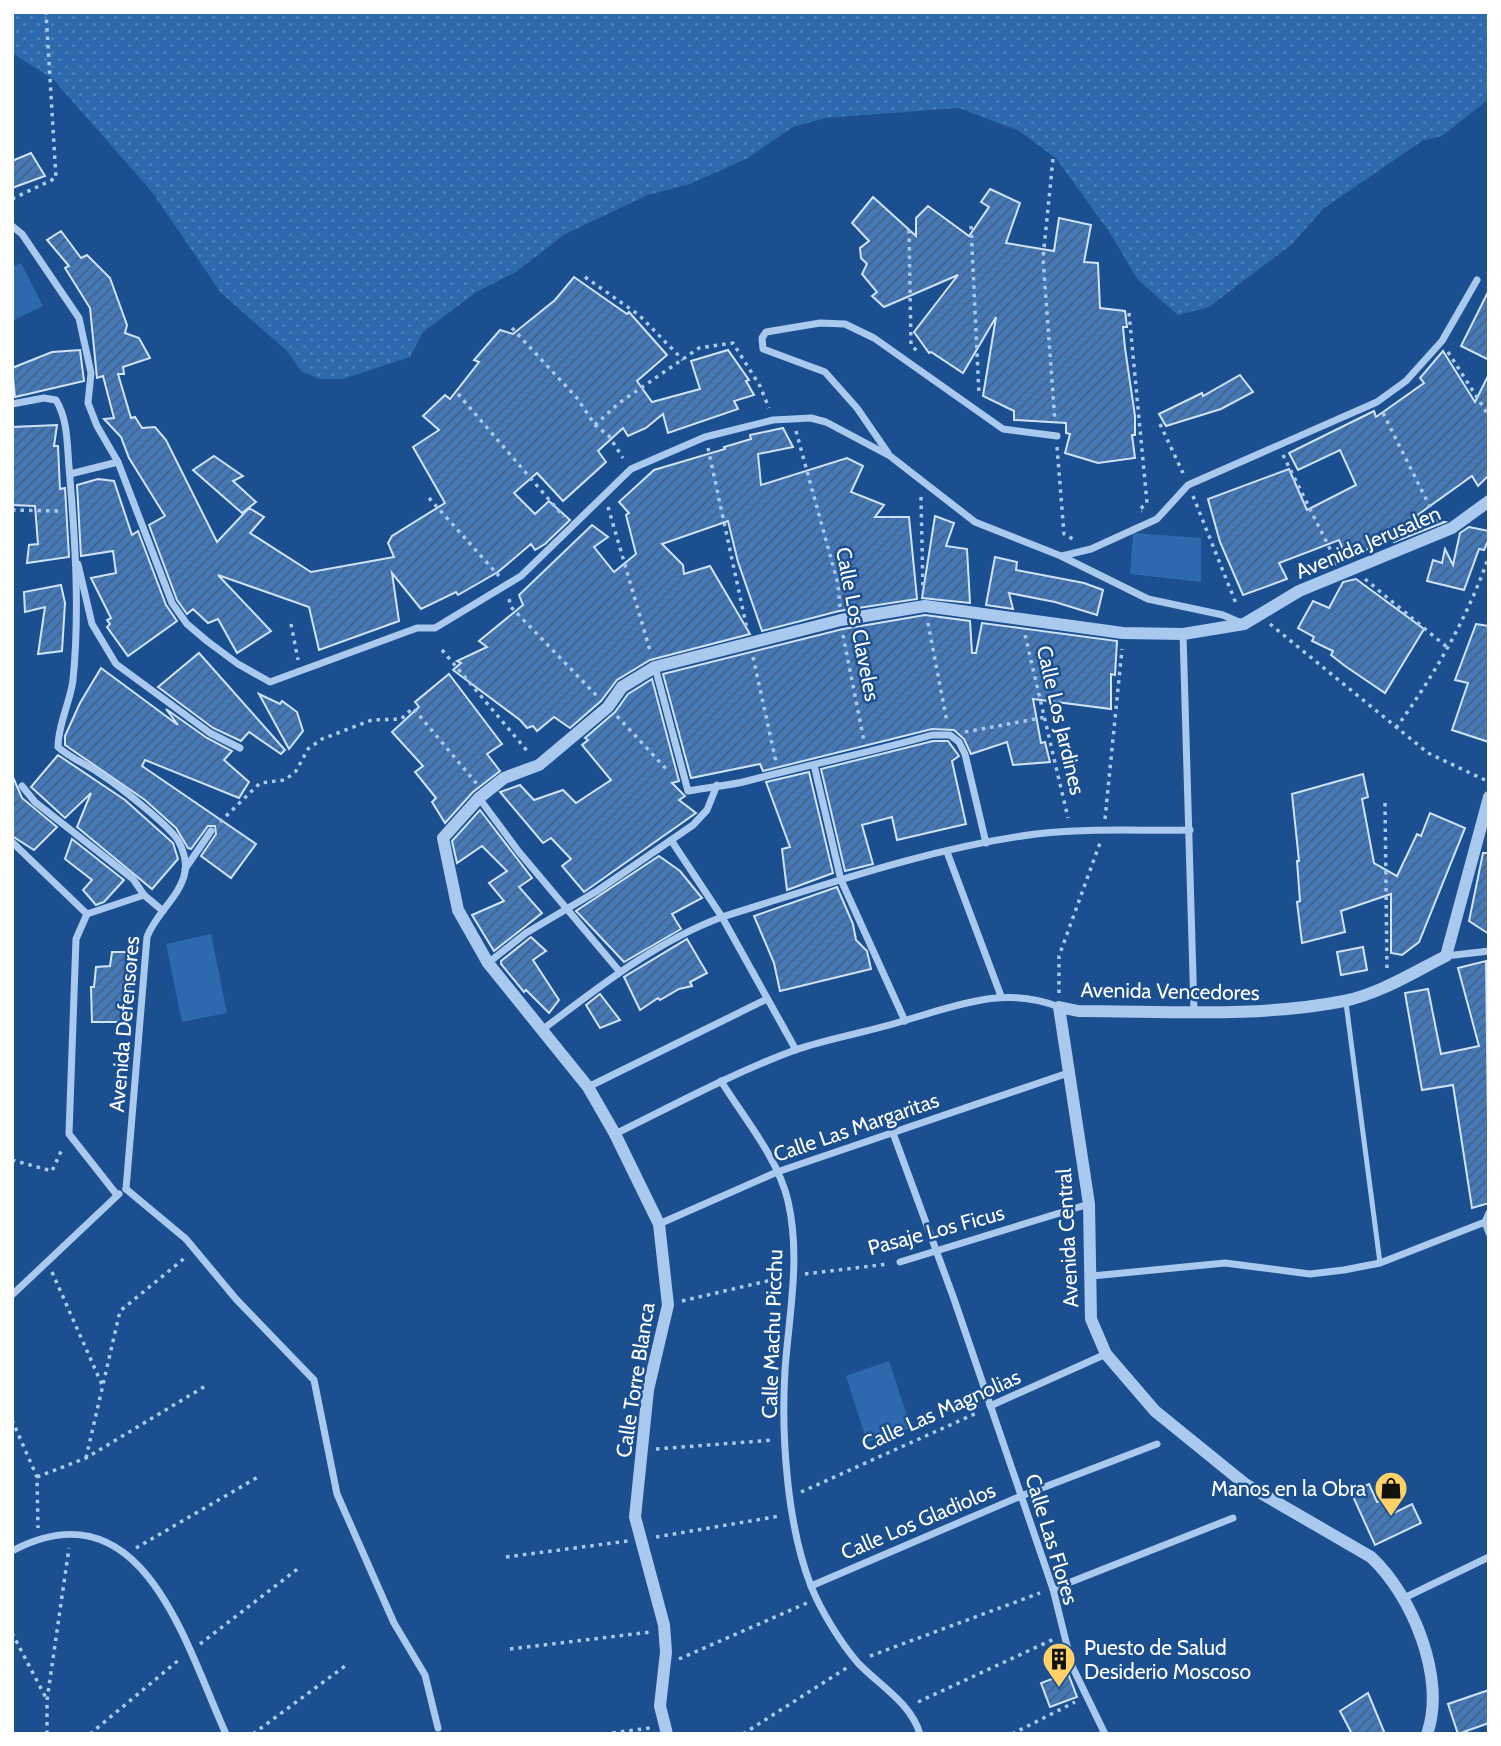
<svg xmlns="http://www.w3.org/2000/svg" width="1501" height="1746" font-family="Cabin,sans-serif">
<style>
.grass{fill:url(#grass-dots)}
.garden{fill:#2e69ad}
.building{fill:url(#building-hatch);stroke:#cfe3fa;stroke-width:2}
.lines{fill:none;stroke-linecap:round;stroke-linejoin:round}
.path{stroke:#a9c9ee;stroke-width:3.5;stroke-dasharray:3.5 5;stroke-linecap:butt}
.service{stroke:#a9c9ee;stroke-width:5}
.minor{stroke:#a9c9ee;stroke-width:7}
.tertiary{stroke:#a9c9ee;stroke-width:12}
.labels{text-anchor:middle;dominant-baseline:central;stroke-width:5;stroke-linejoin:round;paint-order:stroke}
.street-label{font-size:21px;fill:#fff;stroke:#1b4f8f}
.poi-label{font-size:21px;fill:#fff;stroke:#1b4f8f;text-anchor:end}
</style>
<defs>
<pattern id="grass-dots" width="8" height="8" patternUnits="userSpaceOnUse" patternTransform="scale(1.75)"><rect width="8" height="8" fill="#2e69ad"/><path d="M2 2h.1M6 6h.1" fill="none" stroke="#4d80b9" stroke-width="1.8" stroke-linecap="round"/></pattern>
<pattern id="building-hatch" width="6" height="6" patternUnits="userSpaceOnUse" patternTransform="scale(1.75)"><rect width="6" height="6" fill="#4478b7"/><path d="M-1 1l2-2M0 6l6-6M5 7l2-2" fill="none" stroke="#486282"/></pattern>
</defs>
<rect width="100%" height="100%" fill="#1b4f8f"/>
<!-- grass -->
<path class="grass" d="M12 12H1489V99L1442 136 1422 141 1324 208 1291 245 1209 307 1178 315 1138 280 1110 233 1056 158 1019 131 959 108 825 118 793 127 746 159 690 184 648 195 565 234 516 272 478 291 423 332 410 357 343 379H320L302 372 287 351 221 293 152 192 53 79 12 53Z"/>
<!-- garden -->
<g class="garden">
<path d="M21 263 43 306 12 321V267Z"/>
<path d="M1133 533 1201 538V582L1130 574Z"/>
<path d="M211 934 227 1013 182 1022 166 944Z"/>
<path d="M889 1361 911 1428 867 1442 846 1376Z"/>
</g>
<!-- building -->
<g class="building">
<path d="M31 153 45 176 12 188V161Z"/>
<path d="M990 189 1020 203 1006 243 1054 251 1059 218 1091 225 1084 262 1098 263 1100 308 1125 311 1127 327H1123L1125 348 1135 416V435H1132L1135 458 1098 463 1065 453 1070 434 1066 433V423L1014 420V411L983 396 996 317 963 373 931 352 929 353 914 332 958 275 884 307 872 296 877 292 862 274 867 264 861 258 860 248 869 241 852 223 873 197 916 236V218L928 206 969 236 989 207 981 202Z"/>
<path d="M61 231 81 258 87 255 110 278 127 325 125 333 139 338 150 358 123 367 124 374H118L131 418 135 417 142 428 155 427 166 440 217 542 249 508 264 517 250 533 311 572 394 557 388 543 392 536 445 503 413 447 439 430 423 416 445 395 450 399 479 362 474 360 500 330 513 334 555 300 574 277 627 314 629 312 667 355 637 381 652 402 700 389 691 361 728 350 749 380 746 381 754 395 734 401 738 409 668 433 663 414 646 428 628 436 623 428 598 451 606 462 563 501 537 473 514 493 535 514 549 501 570 520 545 544 535 550 531 544 498 572 458 595 456 592 421 609 392 573 399 621 319 650 309 607 218 575 271 631 237 653 218 619 208 623 193 609 187 614 177 600 149 525 165 516 129 458 121 437 104 419 114 418 103 376 97 378 90 308 65 268 69 266 47 240Z"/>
<path d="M1489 290V360L1461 346Z"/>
<path d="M80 350 84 381 15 397 12 368 52 352Z"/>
<path d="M1443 351 1475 402 1489 374V475L1478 486 1472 476 1416 516 1445 522 1394 542 1392 538 1334 565 1343 550 1339 540 1279 563 1287 579 1243 595 1220 542 1208 499 1289 469 1307 510 1356 485 1340 450 1298 470 1289 453 1374 411 1376 417 1424 383 1420 378Z"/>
<path d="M1240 375 1253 392 1221 409 1166 426 1159 414 1202 393 1203 396Z"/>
<path d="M57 425 54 446H58L60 489 65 488 69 557 27 563 29 545 38 544 35 506 12 505V427Z"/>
<path d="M783 428 793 447 758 454 761 485 847 458 863 466 851 492 884 505 875 517H909L917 599 839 611 762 631 738 562 728 521 662 544 683 565 684 574 710 566 750 634 650 660 617 680 601 701 570 728 554 717 537 731 533 726 527 728 520 720 453 670 461 663 457 661 487 647 479 641 523 605 519 595 592 525 608 537 594 547 614 572 636 554 626 515 629 513 619 502 654 470 725 449 724 447 751 439 750 435Z"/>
<path d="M214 456 243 476 233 481 256 502 242 513 193 470Z"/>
<path d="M98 479 114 481 132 535 138 531 166 605 177 621 128 656 107 627 110 624 107 620 111 618 91 578 116 573 113 551 81 556 77 485Z"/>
<path d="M935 516 954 523 946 546 967 549 970 603 922 598Z"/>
<path d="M1469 527 1489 531V539L1484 550 1479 549 1464 590 1427 581 1433 560 1442 563 1445 549 1453 565 1460 533Z"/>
<path d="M995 557 1017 562 1016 570 1084 583 1103 590 1097 615 1055 602 1009 593 1013 609 986 605Z"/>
<path d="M1356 579 1424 629 1385 693 1345 666 1331 655 1333 651 1312 641 1314 637 1298 628 1313 601 1329 608 1343 582Z"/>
<path d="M61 585 65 603 62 651 38 654 45 607 25 612 24 592Z"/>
<path d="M925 615 970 621 972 653H976L982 623 1117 641 1115 675 1111 674V709L1033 699 1041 743 1045 742 1050 762 1013 765 1007 742 971 754 964 739 954 730 932 729 763 771 760 764 691 778 663 674 843 629Z"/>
<path d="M1476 624 1489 626V742L1452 730 1468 683 1455 680Z"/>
<path d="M199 653 285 750 281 754 249 732 241 741 213 728 158 687Z"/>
<path d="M101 668 178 725 166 709 207 738 232 751 224 760 249 782 239 798 145 760 142 766 256 844 231 878 201 856 216 834 215 826H208L191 849 188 848 176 828 145 800 65 745V736L80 703Z"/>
<path d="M449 674 502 744 487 754 500 771 473 792 445 823 432 802 436 798 415 772 423 766 392 732 419 707 415 702Z"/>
<path d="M652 679 679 781 672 783 685 796 679 800 696 813 584 892 562 866 571 859 551 838 543 843 500 792 520 785 534 800 563 790 576 803 611 780 582 745 588 740 585 738 615 712 628 694Z"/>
<path d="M259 694 280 704 282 701 297 712 303 731 289 749Z"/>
<path d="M933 741H948L959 756 952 761 966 824 897 840 892 817 862 825 873 864 845 871 821 769Z"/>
<path d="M58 755 125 800 173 843 178 859 152 889 77 827 91 793 65 818 31 787Z"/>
<path d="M809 772 833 873 787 890 782 849 790 847 766 782Z"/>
<path d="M1363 774 1368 797 1362 799 1374 863 1397 876 1417 834 1421 836 1430 813 1465 828 1419 942 1402 955 1391 953V894L1341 911 1345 932 1302 943 1297 902 1300 901 1297 861H1299L1292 794Z"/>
<path d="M12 775 22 798 57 827 34 850 12 836Z"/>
<path d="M480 810 532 878 519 887 542 913 494 951 472 915 504 901 489 883 507 871 482 846 457 863 452 841Z"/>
<path d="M72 839 124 880 104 902 96 905 83 890 92 880 65 859Z"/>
<path d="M1483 853H1489V934L1469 921Z"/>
<path d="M659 856 680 871 702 898 672 914 681 929 624 962 576 911Z"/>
<path d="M837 887 853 924 856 940 867 951 871 969 780 991 774 963 754 916Z"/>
<path d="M531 937 546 951 533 960 559 1000 549 1013 526 990 524 992 501 964V961Z"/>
<path d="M687 939 707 973 690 982 692 986 679 989 660 1000 658 998 640 1010 624 977Z"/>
<path d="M1363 947 1367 970 1341 975 1337 952Z"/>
<path d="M112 952H133L126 1022H92L91 987H94L96 967 110 966Z"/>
<path d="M1486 961 1489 1203 1472 1208 1453 1085 1422 1090 1405 993 1428 989 1441 1054 1479 1046 1458 968Z"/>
<path d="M600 994 620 1020 600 1028 586 1005Z"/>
<path d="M1369 1484 1377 1502 1387 1498 1394 1513 1412 1504 1421 1523 1375 1545 1351 1492Z"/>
<path d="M1068 1673 1077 1697 1050 1707 1041 1683Z"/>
<path d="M1489 1690V1723L1458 1734 1448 1704Z"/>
<path d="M1368 1693 1385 1734H1352L1340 1711Z"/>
</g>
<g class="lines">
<!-- path -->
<g class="path">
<path d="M1053 159 1043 258 1055 422"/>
<path d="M12 199 56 178 46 12"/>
<path d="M971 226 979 395"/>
<path d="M909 230 911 345 917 351"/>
<path d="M585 277 639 315 683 360"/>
<path d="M1129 313 1147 503 1139 510 1142 511"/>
<path d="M512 328 577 398 595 425 609 436 623 458"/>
<path d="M1448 352 1489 416"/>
<path d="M458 394 564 517"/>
<path d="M1383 413 1436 519"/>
<path d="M1160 424 1183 473"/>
<path d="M595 425 619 403 699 348 733 343 760 386 769 408"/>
<path d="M796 431 838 584 840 607"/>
<path d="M1057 447 1064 534 1073 539"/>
<path d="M708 448 747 629"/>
<path d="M1283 455 1336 561"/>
<path d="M1193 496 1237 606"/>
<path d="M921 497 923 591"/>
<path d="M429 498 499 576"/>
<path d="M608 507 651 654"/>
<path d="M12 510 59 511"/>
<path d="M1365 579 1448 648"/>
<path d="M509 599 511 607 597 696"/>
<path d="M928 623 947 722"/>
<path d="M291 624 298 660"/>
<path d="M1270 624 1428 753 1487 781"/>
<path d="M843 635 864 741"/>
<path d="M1025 635 1068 818"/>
<path d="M442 650 529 753"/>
<path d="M753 657 776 762"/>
<path d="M617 716 669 772"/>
<path d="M1396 728C1435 674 1467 619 1489 556"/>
<path d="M965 732 1046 717"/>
<path d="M1385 803 1387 969"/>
<path d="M1105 819 1122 649"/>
<path d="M220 822 260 783 285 780 296 771 308 749 322 739 372 720 401 719 413 708 477 784"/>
<path d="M1059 993V956L1100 843"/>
<path d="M12 1160 52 1171 63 1147"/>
<path d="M52 1272 103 1387"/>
<path d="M805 1274 888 1264"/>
<path d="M682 1301 780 1278"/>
<path d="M12 1420 37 1477 38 1528"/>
<path d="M656 1449 774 1440"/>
<path d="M86 1458 120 1311 186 1257"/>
<path d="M37 1477 86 1458 207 1385"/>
<path d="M801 1492 979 1412"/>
<path d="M656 1537 780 1516"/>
<path d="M136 1548 258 1477"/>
<path d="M506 1557 628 1541"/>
<path d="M12 1633 46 1698"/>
<path d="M200 1644 300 1567"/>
<path d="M510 1649 651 1632"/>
<path d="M870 1656 1040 1593"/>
<path d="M679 1659 807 1603"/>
<path d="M918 1702 1054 1639"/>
<path d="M47 1734V1700L69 1548"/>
<path d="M90 1734 180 1659"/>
<path d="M253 1734 345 1666"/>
<path d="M604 1734 650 1728"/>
<path d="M743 1734 848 1667"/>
<path d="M1012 1734 1075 1702"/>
</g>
<!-- service -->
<path class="service" d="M1346 1003 1380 1263"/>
<!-- minor -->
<g class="minor">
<path d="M12 226 22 234 79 318 91 373 88 403 97 426 118 462 172 603 187 624 207 641 238 664 270 682 417 628H435L521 576 631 469 705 437 773 420 811 418 826 422 890 456 975 522 1061 556 1148 599 1223 615 1241 623"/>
<path d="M12 404 44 398 56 400C68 420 67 444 69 467 75 537 80 610 73 680 70 703 58 724 58 747 70 758 86 764 99 773 118 785 166 823 178 840 183 849 187 862 185 872 180 897 156 913 147 937L126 1189"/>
<path d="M888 453 857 408 825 372 763 349 762 338 766 332 820 323 845 324 874 338 1003 429 1057 436"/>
<path d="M70 474 118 462"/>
<path d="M1062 556 1091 549 1157 519 1188 485 1377 402 1406 381 1442 341 1477 280"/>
<path d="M78 564 92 624 116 664 210 733 240 748"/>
<path d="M1183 634 1194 1011"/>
<path d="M655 667 688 791C707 787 728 786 747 781 808 765 871 752 932 735H950L959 742 965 754 986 843"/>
<path d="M814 765 841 880 905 1021"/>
<path d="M22 786 35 802 133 879 144 895"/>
<path d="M479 798 519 852 620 972"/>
<path d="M671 840 722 917 796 1050"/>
<path d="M12 842 87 914"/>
<path d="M947 852 1001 996"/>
<path d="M185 869 211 831"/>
<path d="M1446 956 1489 951"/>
<path d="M488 963 526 933 597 891 693 825 707 810 717 785"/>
<path d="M542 1030C599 987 655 942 722 917 825 885 929 848 1036 834 1086 828 1139 831 1190 830"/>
<path d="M721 1081C744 1118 778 1158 788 1201 801 1258 789 1314 785 1370 781 1435 787 1525 811 1586 821 1611 840 1642 858 1663 879 1685 911 1703 920 1734"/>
<path d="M588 1087 767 999"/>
<path d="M893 1133 954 1299 1053 1589 1072 1666 1105 1734"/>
<path d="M615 1134C674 1105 733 1073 795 1050 830 1038 868 1032 903 1021 956 1006 1005 985 1059 1007"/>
<path d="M126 1189 186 1239 236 1299 314 1380 337 1494 394 1623 425 1675 438 1728"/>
<path d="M117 1195 69 1134 76 939 87 914 144 895 163 911"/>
<path d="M1485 1222 1489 1233"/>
<path d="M659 1224 777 1172 1068 1073"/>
<path d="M900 1262 1089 1204"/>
<path d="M1092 1276 1225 1263 1310 1274 1344 1270 1380 1263 1485 1222 1489 1213"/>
<path d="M12 1295 119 1194"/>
<path d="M990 1406 1106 1354"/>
<path d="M12 1551C143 1482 185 1644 226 1734"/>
<path d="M811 1586 1021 1496 1157 1444"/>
<path d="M1053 1589 1233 1518"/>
<path d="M1404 1598 1489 1557"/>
</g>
<!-- tertiary -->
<g class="tertiary">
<path d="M667 1734 660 1706 666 1652 664 1625 635 1517 648 1390 668 1305 659 1224 615 1134 588 1087 488 963 458 910 443 838 479 798 504 778 539 765 608 707 622 687 655 667 841 620 925 606 1123 633 1183 634 1244 624 1299 591 1452 528 1489 501"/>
<path d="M1427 1734C1447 1679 1412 1595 1371 1557L1245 1484 1155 1411 1106 1354 1091 1319 1089 1204 1059 1007 1078 1011C1166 1011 1257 1018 1344 1001 1379 994 1414 972 1446 956L1489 797"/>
</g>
</g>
<!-- icons -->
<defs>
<symbol id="shop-pin" viewBox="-11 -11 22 30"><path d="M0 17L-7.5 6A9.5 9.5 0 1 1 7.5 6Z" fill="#ffd166" stroke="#1b4f8f"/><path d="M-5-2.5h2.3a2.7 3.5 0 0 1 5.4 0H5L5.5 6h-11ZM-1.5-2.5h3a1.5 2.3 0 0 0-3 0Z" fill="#111"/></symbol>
<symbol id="building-pin" viewBox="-11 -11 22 30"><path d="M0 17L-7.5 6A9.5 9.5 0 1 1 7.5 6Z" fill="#ffd166" stroke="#1b4f8f"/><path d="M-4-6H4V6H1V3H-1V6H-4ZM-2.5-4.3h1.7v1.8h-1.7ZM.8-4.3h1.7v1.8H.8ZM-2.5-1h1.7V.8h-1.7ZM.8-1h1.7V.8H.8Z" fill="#111"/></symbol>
</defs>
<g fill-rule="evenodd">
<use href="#shop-pin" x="1372" y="1469" width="38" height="52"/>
<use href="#building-pin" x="1040" y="1640" width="38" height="52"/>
</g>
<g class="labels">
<!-- street labels -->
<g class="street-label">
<text transform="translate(1368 542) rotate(-23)">Avenida Jerusalen</text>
<text transform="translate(858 624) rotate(79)">Calle Los Claveles</text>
<text transform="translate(1061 720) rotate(77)">Calle Los Jardines</text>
<text transform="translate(1170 991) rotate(1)">Avenida Vencedores</text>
<text transform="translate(124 1024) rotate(-85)">Avenida Defensores</text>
<text transform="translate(856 1127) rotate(-19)">Calle Las Margaritas</text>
<text transform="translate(936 1230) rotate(-15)">Pasaje Los Ficus</text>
<text transform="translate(1067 1238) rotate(-93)">Avenida Central</text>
<text transform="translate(772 1334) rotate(-88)">Calle Machu Picchu</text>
<text transform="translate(635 1380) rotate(-81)">Calle Torre Blanca</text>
<text transform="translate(941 1410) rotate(-24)">Calle Las Magnolias</text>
<text transform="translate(918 1521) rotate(-23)">Calle Los Gladiolos</text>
<text transform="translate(1052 1539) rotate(73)">Calle Las Flores</text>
</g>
<!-- poi labels -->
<g class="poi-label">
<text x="1366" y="1488">Manos en la Obra</text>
<text x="1084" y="1647" text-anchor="start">Puesto de Salud<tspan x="1084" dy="24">Desiderio Moscoso</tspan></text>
</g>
</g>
<!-- border -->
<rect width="1501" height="1746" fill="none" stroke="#ffffff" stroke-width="28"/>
</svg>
